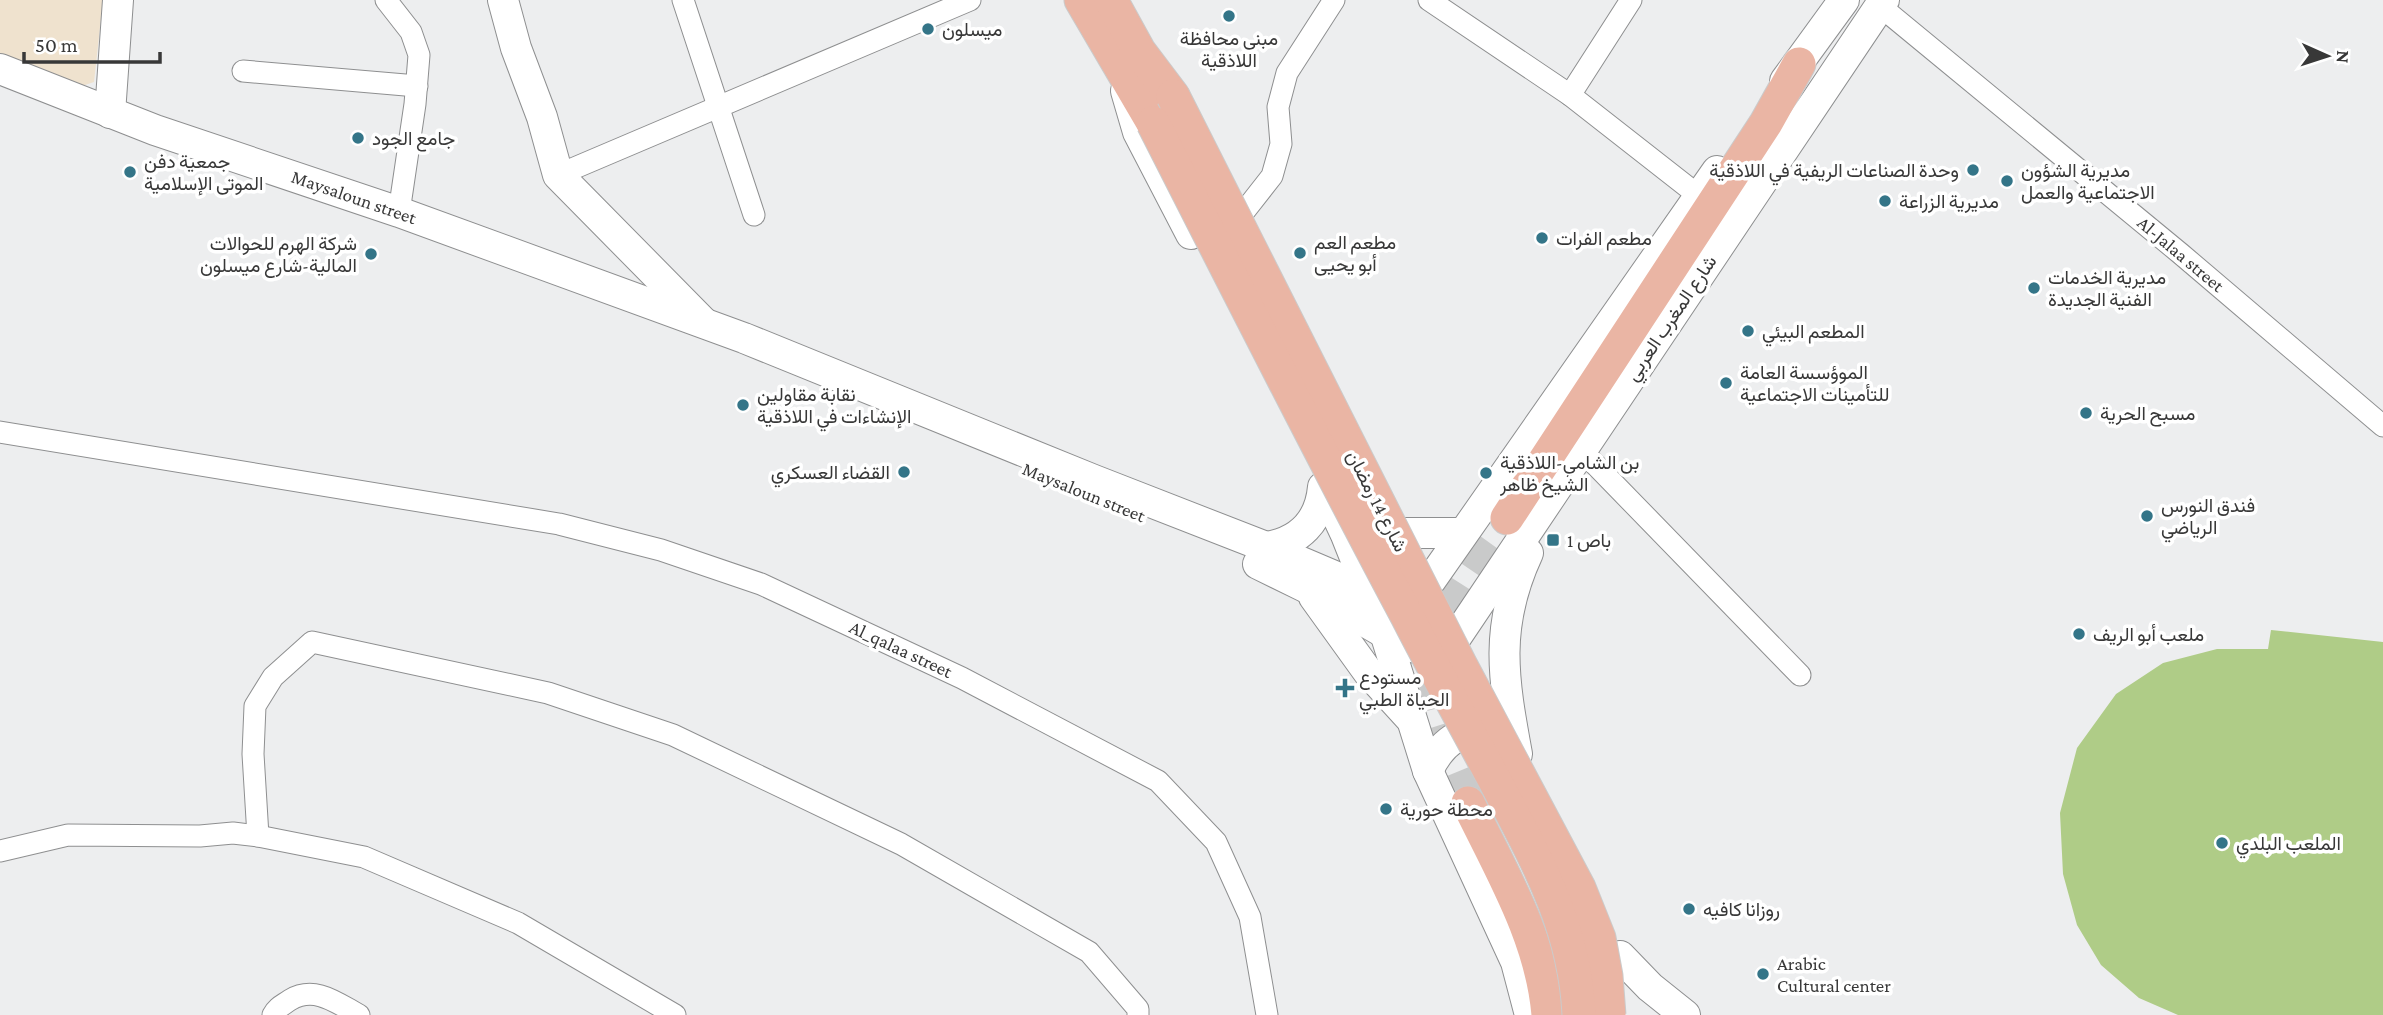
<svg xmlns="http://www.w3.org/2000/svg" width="2383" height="1015" font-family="'Crimson Pro',Vazirmatn,serif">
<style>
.education{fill:#efe2ce}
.green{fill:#afcc87}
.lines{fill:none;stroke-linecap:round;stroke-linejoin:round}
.primary-tunnel{stroke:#c9caca;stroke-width:33;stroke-dasharray:33 17;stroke-linecap:butt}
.street-casing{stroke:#8e8f90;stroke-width:23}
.secondary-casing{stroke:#8e8f90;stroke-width:32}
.primary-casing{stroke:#cbcbcb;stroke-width:35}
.street{stroke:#fff;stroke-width:21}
.secondary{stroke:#fff;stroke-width:30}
.primary{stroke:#eab5a4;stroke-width:33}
.primary-bridge-casing{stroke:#cbcbcb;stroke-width:35;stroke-linecap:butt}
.primary-bridge{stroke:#eab5a4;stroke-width:33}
.poi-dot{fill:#347588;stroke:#fff;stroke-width:2.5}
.labels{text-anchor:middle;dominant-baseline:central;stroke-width:7;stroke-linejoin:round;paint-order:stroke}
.poi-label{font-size:19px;fill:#383838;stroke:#fff;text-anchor:start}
.street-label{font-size:19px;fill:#383838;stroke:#fff}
</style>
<rect width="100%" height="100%" fill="#edeeef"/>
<!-- education -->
<path class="education" d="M0 0H103L94 82 79 87 0 78Z"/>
<!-- green -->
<path class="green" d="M2271 630 2383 642V1015H2178L2139 998 2101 965 2077 925 2063 874 2060 813 2077 748 2116 694 2163 663 2217 649H2268Z"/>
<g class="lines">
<!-- primary-tunnel -->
<path class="primary-tunnel" d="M1468 803C1455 769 1437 733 1430 696 1418 628 1471 570 1507 518"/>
<defs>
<g id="street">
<path d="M386 0 411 32 419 55 415 104 399 212"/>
<path d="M683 0 754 215"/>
<path d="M1429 0 1570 95 1699 196"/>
<path d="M1880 6 2181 254 2383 426"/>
<path d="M243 71 417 86"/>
<path d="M1570 95 1631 0"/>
<path d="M558 175 970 0"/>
<path d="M1243 213 1272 176 1281 144 1278 107 1287 73 1334 0"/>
<path d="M0 432 559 524 661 550 761 584 962 678 1158 781 1216 842 1250 917 1267 1015"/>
<path d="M1582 451 1800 675"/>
<path d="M258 836 253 754 255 706 273 677 312 642 548 693 673 735 901 844 1089 952 1138 1009V1015"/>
<path d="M0 851 68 835 200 836 233 833 258 836 364 857 518 923 675 1015"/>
<path d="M273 1015C277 1007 283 1005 290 1000 315 985 337 1003 359 1015"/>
</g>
<g id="secondary">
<path d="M503 0 516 48 542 117 558 175 702 321"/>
<path d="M0 69 155 130 399 212 744 338 1094 480 1266 547 1379 595C1400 600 1416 595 1431 580L1717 171"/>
<path d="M1785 81 1844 0"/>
<path d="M1126 91 1138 132 1191 234"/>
<path d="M110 113 118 0"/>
<path d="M1332 505 1346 535 1385 633 1428 771 1516 962 1530 1015"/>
<path d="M1401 533H1463"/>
<path d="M1266 547C1299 542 1320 521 1323 487"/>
<path d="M1258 564 1307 588 1407 646 1426 650 1442 647 1457 636 1884 0"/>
<path d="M1314 597 1368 672 1409 717"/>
<path d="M1517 754C1503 678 1494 626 1528 553"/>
<path d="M1428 771C1439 746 1462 723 1492 736"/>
<path d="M1620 956 1650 987 1685 1015"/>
</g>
<g id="primary">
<path d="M1081 0 1153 123"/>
<path d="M1111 0 1139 51 1173 96"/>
<path d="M1507 518 1766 123 1799 64"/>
<path d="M1468 803C1501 871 1542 939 1548 1015"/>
</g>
</defs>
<!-- street casing -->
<use href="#street" class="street-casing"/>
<!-- secondary casing -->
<use href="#secondary" class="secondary-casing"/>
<!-- primary casing -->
<use href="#primary" class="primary-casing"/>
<!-- street -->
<use href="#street" class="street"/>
<!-- secondary -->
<use href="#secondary" class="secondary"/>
<!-- primary -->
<use href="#primary" class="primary"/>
<defs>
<g id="primary-bridge">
<path d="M1173 96 1460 664 1579 888 1599 938 1606 976 1609 1015"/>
<path d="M1153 123C1237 288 1320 453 1407 616 1435 671 1465 725 1494 779 1535 857 1575 925 1579 1015"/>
</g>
</defs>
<!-- primary-bridge casing -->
<use href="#primary-bridge" class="primary-bridge-casing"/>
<!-- primary-bridge -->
<use href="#primary-bridge" class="primary-bridge"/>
</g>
<!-- markers -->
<g class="poi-dot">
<circle cx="1229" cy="16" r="7"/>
<circle cx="928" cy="29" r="7"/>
<circle cx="358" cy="138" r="7"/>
<circle cx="1973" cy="170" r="7"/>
<circle cx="130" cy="172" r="7"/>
<circle cx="2007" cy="181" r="7"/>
<circle cx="1885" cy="201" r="7"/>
<circle cx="1542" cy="238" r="7"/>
<circle cx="1300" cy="253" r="7"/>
<circle cx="371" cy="254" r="7"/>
<circle cx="2034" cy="288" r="7"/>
<circle cx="1748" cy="331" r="7"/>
<circle cx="1726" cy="383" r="7"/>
<circle cx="743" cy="405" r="7"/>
<circle cx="2086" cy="413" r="7"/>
<circle cx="904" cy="472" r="7"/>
<circle cx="1486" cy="473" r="7"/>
<circle cx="2147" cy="516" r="7"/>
<rect x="1546" y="533" width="14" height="14" rx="3.5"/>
<circle cx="2079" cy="634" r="7"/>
<path d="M1341.5 677.5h7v7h7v7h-7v7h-7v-7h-7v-7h7z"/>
<circle cx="1386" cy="809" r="7"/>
<circle cx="2222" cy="843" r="7"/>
<circle cx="1689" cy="909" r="7"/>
<circle cx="1763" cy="974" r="7"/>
</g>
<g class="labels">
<!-- poi labels -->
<g class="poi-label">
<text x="942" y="29">ميسلون</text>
<text x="1229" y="38" text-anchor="middle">مبنى محافظة<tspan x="1229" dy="22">اللاذقية</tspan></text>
<text x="372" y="138">جامع الجود</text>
<text x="144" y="161">جمعية دفن<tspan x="144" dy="22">الموتى الإسلامية</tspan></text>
<text x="1959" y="170" text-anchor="end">وحدة الصناعات الريفية في اللاذقية</text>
<text x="2021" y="170">مديرية الشؤون<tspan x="2021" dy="22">الاجتماعية والعمل</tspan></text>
<text x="1899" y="201">مديرية الزراعة</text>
<text x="1556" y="238">مطعم الفرات</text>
<text x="1314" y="242">مطعم العم<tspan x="1314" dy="22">أبو يحيى</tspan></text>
<text x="357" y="243" text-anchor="end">شركة الهرم للحوالات<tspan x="357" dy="22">المالية-شارع ميسلون</tspan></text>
<text x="2048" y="277">مديرية الخدمات<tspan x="2048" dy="22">الفنية الجديدة</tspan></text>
<text x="1762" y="331">المطعم البيئي</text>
<text x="1740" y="372">الموؤسسة العامة<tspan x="1740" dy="22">للتأمينات الاجتماعية</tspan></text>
<text x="757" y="394">نقابة مقاولين<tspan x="757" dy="22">الإنشاءات في اللاذقية</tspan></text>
<text x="2100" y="413">مسبح الحرية</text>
<text x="1500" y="462">بن الشامي-اللاذقية<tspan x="1500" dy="22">الشيخ ظاهر</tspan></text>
<text x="890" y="472" text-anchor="end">القضاء العسكري</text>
<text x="2161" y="505">فندق النورس<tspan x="2161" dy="22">الرياضي</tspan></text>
<text x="1567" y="540">باص 1</text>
<text x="2093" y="634">ملعب أبو الريف</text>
<text x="1359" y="677">مستودع<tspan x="1359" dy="22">الحياة الطبي</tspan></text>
<text x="1400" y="809">محطة حورية</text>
<text x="2236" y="843">الملعب البلدي</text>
<text x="1703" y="909">روزانا كافيه</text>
<text x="1777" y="963">Arabic<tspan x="1777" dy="22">Cultural center</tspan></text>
</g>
<!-- street labels -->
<g class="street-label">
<text transform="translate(354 197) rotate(19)">Maysaloun street</text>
<text transform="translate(2181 254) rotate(40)">Al-Jalaa street</text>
<text transform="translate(1671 318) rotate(-56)">شارع المغرب العربي</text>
<text transform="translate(1084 492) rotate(22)">Maysaloun street</text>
<text transform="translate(1377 501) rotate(63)">شارع 14 رمضان</text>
<text transform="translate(901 649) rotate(25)">Al_qalaa street</text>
</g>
</g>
<!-- north arrow -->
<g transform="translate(2327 56) rotate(93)" stroke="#ffffff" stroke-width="5" paint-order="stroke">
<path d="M0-5L12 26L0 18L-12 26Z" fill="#383838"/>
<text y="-10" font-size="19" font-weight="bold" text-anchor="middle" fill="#383838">N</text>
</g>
<!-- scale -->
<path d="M24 52v10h136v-10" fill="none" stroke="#383838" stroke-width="3.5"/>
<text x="35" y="52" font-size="21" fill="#383838" stroke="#ffffff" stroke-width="5" paint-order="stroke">50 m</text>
</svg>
